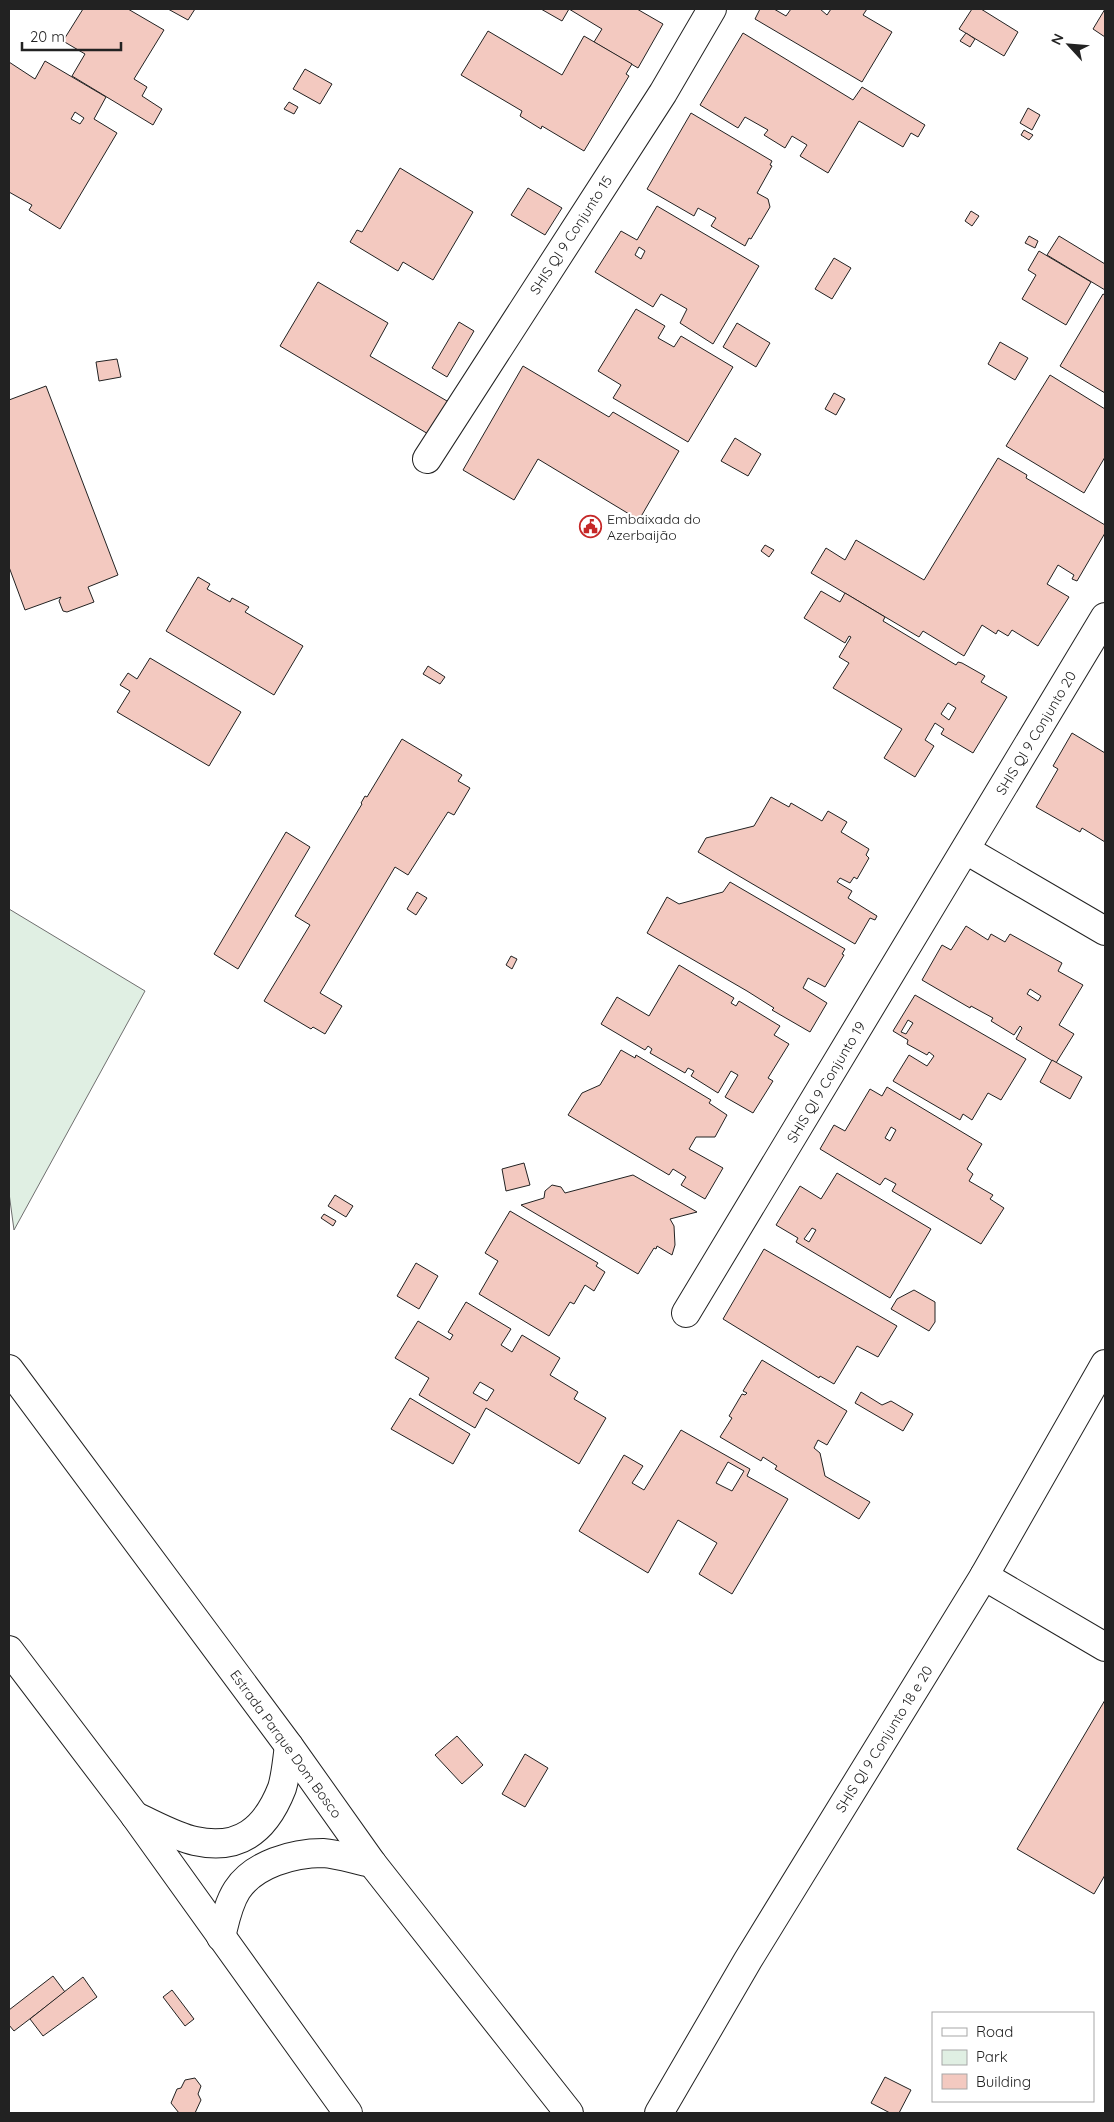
<svg xmlns="http://www.w3.org/2000/svg" width="1114" height="2122" font-family="Quicksand,sans-serif">
<style>
.green{fill:#e0efe3;stroke:#6f6f6f}
.building{fill:#f3c9c0;stroke:#222;fill-rule:evenodd}
.lines{fill:none;stroke-linecap:round;stroke-linejoin:round}
.street-casing{stroke:#222;stroke-width:30}
.secondary-casing{stroke:#222;stroke-width:30}
.primary-casing{stroke:#222;stroke-width:30}
.street{stroke:#fff;stroke-width:28}
.secondary{stroke:#fff;stroke-width:28}
.primary{stroke:#fff;stroke-width:28}
.labels{text-anchor:middle;dominant-baseline:central;stroke-width:4;stroke-linejoin:round;paint-order:stroke}
.street-label{font-size:14px;fill:#222;stroke:#fff}
.poi-label{font-size:14px;fill:#222;stroke:#fff;text-anchor:start}
</style>
<rect width="100%" height="100%" fill="#fff"/>
<!-- green -->
<path class="green" d="M9 909 145 991 14 1230 9 1193Z"/>
<!-- building -->
<g class="building">
<path d="M83 9H128L164 30 134 79 147 87 142 96 162 109 153 125 72 76 85 54 63 41Z"/>
<path d="M168 9H195L188 20Z"/>
<path d="M541 9H637L663 24 638 68 594 42 602 29 569 9 562 21Z"/>
<path d="M760 9H774L786 16 791 9H820L827 15 831 9H867L863 15 892 32 862 82 755 19Z"/>
<path d="M972 9H981L1018 32 1004 56 959 29Z"/>
<path d="M1105 9V37L1093 29Z"/>
<path d="M488 31 562 75 584 36 632 64 626 74 629 76 584 151 542 126 541 129 520 116 522 111 461 75Z"/>
<path d="M743 33 853 100 862 87 925 125 918 137 911 133 903 147 859 121 828 173 800 156 807 145 792 136 785 148 764 135 768 130 745 117 738 128 700 105Z"/>
<path d="M966 33 975 39 970 47 960 41Z"/>
<path d="M45 61 106 97 94 119 117 133 60 229 29 210 32 205 9 192V62L35 79ZM75 112 84 118 80 124 71 119Z"/>
<path d="M305 69 332 84 320 104 293 89Z"/>
<path d="M289 102 298 107 294 114 284 109Z"/>
<path d="M1028 108 1040 115 1032 130 1020 123Z"/>
<path d="M691 113 772 161 770 165 772 166 757 193 768 199 770 207 751 239 749 238 745 246 711 226 716 218 698 208 694 216 647 189Z"/>
<path d="M1024 130 1033 135 1029 140 1021 135Z"/>
<path d="M400 168 473 212 433 280 403 262 398 271 350 242 357 230 362 232Z"/>
<path d="M528 188 562 208 545 235 511 215Z"/>
<path d="M657 206 759 266 713 344 680 323 687 309 661 294 653 307 595 272 621 231 637 240ZM639 247 645 251 641 259 635 255Z"/>
<path d="M971 211 979 216 972 226 965 221Z"/>
<path d="M1029 236 1038 241 1035 248 1025 243Z"/>
<path d="M1059 236 1105 264V290L1047 255Z"/>
<path d="M1039 251 1091 282 1066 325 1022 299 1036 275 1028 270Z"/>
<path d="M834 258 851 268 832 299 815 289Z"/>
<path d="M318 282 388 323 370 356 459 408 440 441 280 346Z"/>
<path d="M1103 294 1105 295V393L1060 366Z"/>
<path d="M636 309 665 326 658 338 674 347 681 336 733 367 688 442 613 398 621 385 598 371Z"/>
<path d="M459 322 474 331 447 377 432 368Z"/>
<path d="M737 323 770 343 756 367 723 347Z"/>
<path d="M1000 342 1028 358 1015 380 988 364Z"/>
<path d="M117 359 121 377 99 381 96 362Z"/>
<path d="M523 366 609 417 613 412 679 451 639 520 538 459 514 500 463 470Z"/>
<path d="M1050 375 1105 409V457L1084 493 1006 446Z"/>
<path d="M46 386 118 575 88 587 94 602 67 612 63 611 59 601 61 597 25 610 9 567V400Z"/>
<path d="M834 393 845 399 836 415 825 409Z"/>
<path d="M735 438 761 454 748 476 721 461Z"/>
<path d="M998 458 1027 475 1026 478 1105 525V533L1077 581 1072 579 1074 575 1058 565 1047 584 1069 597 1038 646 1012 630 1008 636 998 630 996 634 982 625 964 656 923 631 919 637 811 573 826 548 845 560 856 540 924 580Z"/>
<path d="M765 545 774 550 769 557 761 551Z"/>
<path d="M198 577 210 584 207 589 230 602 232 598 249 607 245 612 303 646 274 695 166 631Z"/>
<path d="M821 591 840 602 845 593 885 617 883 621 956 665 958 662 962 663 985 676 981 682 1007 697 973 753 941 734 944 729 935 723 925 740 934 746 915 777 884 758 902 729 833 688 849 663 839 657 851 637 849 636 845 643 804 618ZM948 703 956 708 949 720 941 714Z"/>
<path d="M150 658 241 712 209 766 117 712 130 691 120 685 128 673 137 679Z"/>
<path d="M428 666 445 677 440 684 423 674Z"/>
<path d="M1072 733 1105 753V842L1082 828 1080 832 1036 807 1058 769 1053 766Z"/>
<path d="M402 739 462 775 458 781 470 788 454 815 448 812 408 875 395 867 320 993 342 1006 325 1034 313 1027 311 1029 264 1001 310 925 295 916 362 804 361 803 365 796 367 797Z"/>
<path d="M771 797 789 807 791 803 822 821 828 811 847 822 841 832 869 849 866 855 869 858 857 879 854 877 850 883 840 878 837 882 852 891 848 898 877 916 875 920 870 918 855 944 698 852 706 838 754 826Z"/>
<path d="M286 832 310 847 238 969 214 954Z"/>
<path d="M730 882 845 949 842 954 844 955 825 987 808 978 803 988 827 1003 810 1032 772 1010 774 1008 747 991 647 933 667 897 679 904 723 892Z"/>
<path d="M417 892 427 898 416 915 407 909Z"/>
<path d="M966 926 988 940 991 934 1005 942 1010 934 1062 963 1058 971 1083 985 1059 1025 1074 1034 1056 1063 1016 1039 1022 1028 1020 1026 1014 1035 991 1021 993 1018 971 1006 970 1008 922 980 942 945 951 950ZM1030 989 1041 996 1038 1001 1027 994Z"/>
<path d="M511 956 517 959 512 969 506 965Z"/>
<path d="M679 965 734 998 731 1003 736 1006 739 1001 780 1026 774 1035 789 1044 768 1078 773 1081 753 1113 725 1097 738 1075 731 1071 718 1093 691 1076 694 1071 688 1068 685 1073 650 1053 652 1049 648 1046 645 1050 601 1024 617 997 649 1016Z"/>
<path d="M915 995 1026 1059 1001 1100 988 1093 972 1120 963 1114 960 1120 893 1081 909 1055 927 1066 934 1056 929 1052 927 1055 907 1044 908 1040 893 1031ZM908 1020 913 1023 906 1034 901 1032Z"/>
<path d="M621 1050 635 1058 636 1055 711 1100 709 1103 727 1115 715 1137H696L689 1149 723 1168 705 1199 681 1185 686 1177 673 1169 669 1175 568 1115 582 1093 600 1085Z"/>
<path d="M1052 1060 1082 1077 1070 1099 1040 1082Z"/>
<path d="M887 1087 982 1144 967 1169 973 1174 969 1181 993 1195 990 1199 1004 1208 981 1244 892 1191 896 1184 885 1178 880 1185 820 1149 834 1125 845 1131 870 1089 882 1096ZM891 1127 896 1130 890 1141 885 1138Z"/>
<path d="M524 1163 530 1185 506 1191 502 1169Z"/>
<path d="M837 1173 931 1229 890 1298 796 1242 798 1238 776 1225 800 1186 821 1199ZM812 1228 816 1230 809 1242 804 1239Z"/>
<path d="M633 1175 697 1212 670 1219 674 1226 675 1245 672 1255 657 1246 656 1249 654 1248 638 1274 521 1205 544 1198 545 1191 552 1185 561 1187 565 1193Z"/>
<path d="M335 1195 353 1206 346 1217 328 1206Z"/>
<path d="M510 1211 598 1263 596 1266 605 1272 594 1291 585 1285 574 1304 570 1302 549 1336 479 1294 498 1261 485 1253Z"/>
<path d="M324 1214 336 1221 333 1226 321 1218Z"/>
<path d="M764 1249 897 1326 878 1357 857 1346 834 1384 820 1376 819 1378 723 1319Z"/>
<path d="M416 1263 438 1276 419 1309 397 1296Z"/>
<path d="M914 1290 935 1302V1322L929 1331 891 1309 897 1299Z"/>
<path d="M466 1302 511 1329 501 1345 512 1352 522 1335 560 1358 550 1375 578 1392 574 1399 606 1418 579 1464 486 1408 475 1428 419 1395 429 1378 395 1358 418 1321 450 1340 453 1335 448 1332ZM480 1382 494 1390 487 1401 473 1393Z"/>
<path d="M762 1360 847 1411 827 1445 818 1440 814 1448 820 1453 825 1476 870 1502 859 1519 775 1469 777 1466 763 1457 761 1461 720 1437 732 1418 729 1416 742 1394 745 1395 747 1393 743 1391Z"/>
<path d="M861 1392 882 1405 891 1401 913 1414 903 1431 855 1403Z"/>
<path d="M410 1398 470 1434 453 1464 391 1429Z"/>
<path d="M681 1430 750 1469 747 1476 788 1499 732 1594 699 1574 717 1543 678 1520 648 1573 579 1531 624 1455 643 1466 632 1483 644 1490ZM728 1462 744 1471 732 1491 716 1483Z"/>
<path d="M1105 1700V1875L1094 1894 1017 1849Z"/>
<path d="M457 1736 483 1765 462 1784 435 1755Z"/>
<path d="M525 1754 548 1768 525 1807 502 1794Z"/>
<path d="M53 1976 65 1992 14 2031 9 2025V2010Z"/>
<path d="M83 1977 97 1997 43 2036 30 2019Z"/>
<path d="M172 1990 194 2019 185 2026 163 1997Z"/>
<path d="M885 2077 911 2090 899 2113H890L871 2103Z"/>
<path d="M195 2078 201 2086 198 2094 201 2100 195 2113H179L171 2103 177 2089 181 2088 185 2080Z"/>
</g>
<g class="lines">
<defs>
<g id="street">
<path d="M427 459 663 93 712 9"/>
<path d="M966 850 1105 931"/>
<path d="M686 1313 1105 617"/>
<path d="M984 1576 1105 1647"/>
</g>
<path id="secondary" d="M659 2113 748 1960 984 1576 1105 1364"/>
<g id="primary">
<path d="M9 1369 289 1746 372 1863 569 2113"/>
<path d="M9 1650 135 1816 348 2113"/>
<path d="M135 1816C153 1824 176 1837 195 1841 240 1851 266 1829 282 1788 286 1775 287 1759 289 1746"/>
<path d="M221 1937C225 1921 228 1904 237 1890 254 1864 293 1853 323 1853 339 1854 356 1860 372 1863"/>
</g>
</defs>
<!-- street casing -->
<use href="#street" class="street-casing"/>
<!-- secondary casing -->
<use href="#secondary" class="secondary-casing"/>
<!-- primary casing -->
<use href="#primary" class="primary-casing"/>
<!-- street -->
<use href="#street" class="street"/>
<!-- secondary -->
<use href="#secondary" class="secondary"/>
<!-- primary -->
<use href="#primary" class="primary"/>
</g>
<!-- icons -->
<defs>
<symbol id="civic-ring" viewBox="-11 -11 22 22"><circle r="9.5" fill="#fff" stroke="#c62828" stroke-width="1.5"/><path d="M-.6-6.5H3V-4.5H.6V-3L4-1V1h2V6H-6V1h2V-1L-.6-3ZM-1.2 2.5V6h2.4V2.5Z" fill="#c62828"/></symbol>
</defs>
<g fill-rule="evenodd">
<use href="#civic-ring" x="578" y="514" width="25" height="25"/>
</g>
<g class="labels">
<!-- street labels -->
<g class="street-label">
<text transform="translate(571 235) rotate(-57)">SHIS QI 9 Conjunto 15</text>
<text transform="translate(1036 733) rotate(-59)">SHIS QI 9 Conjunto 20</text>
<text transform="translate(826 1082) rotate(-59)">SHIS QI 9 Conjunto 19</text>
<text transform="translate(884 1739) rotate(-58)">SHIS QI 9 Conjunto 18 e 20</text>
<text transform="translate(286 1744) rotate(54)">Estrada Parque Dom Bosco</text>
</g>
<!-- poi labels -->
<g class="poi-label">
<text x="607" y="519">Embaixada do<tspan x="607" dy="16">Azerbaijão</tspan></text>
</g>
</g>
<!-- border -->
<rect width="1114" height="2122" fill="none" stroke="#222222" stroke-width="20"/>
<!-- legend -->
<rect x="932" y="2012" width="162" height="90" fill="#ffffff" stroke="#a7a7a7"/>
<rect x="942" y="2028" width="25" height="8" fill="#ffffff" stroke="#a7a7a7"/>
<text x="976" y="2037" font-size="15" fill="#222222">Road</text>
<rect x="942" y="2050" width="25" height="15" fill="#e0efe3" stroke="#a7a7a7"/>
<text x="976" y="2062" font-size="15" fill="#222222">Park</text>
<rect x="942" y="2074" width="25" height="15" fill="#f3c9c0" stroke="#a7a7a7"/>
<text x="976" y="2087" font-size="15" fill="#222222">Building</text>
<!-- north arrow -->
<g transform="translate(1069 45) rotate(296)" stroke="#ffffff" stroke-width="4" paint-order="stroke">
<path d="M0-4L9 19L0 12L-9 19Z" fill="#222222"/>
<text y="-8" font-size="14" font-weight="bold" text-anchor="middle" fill="#222222">N</text>
</g>
<!-- scale -->
<path d="M22 42v8h99v-8" fill="none" stroke="#222222" stroke-width="2.5"/>
<text x="30" y="42" font-size="15" fill="#222222" stroke="#ffffff" stroke-width="4" paint-order="stroke">20 m</text>
</svg>
